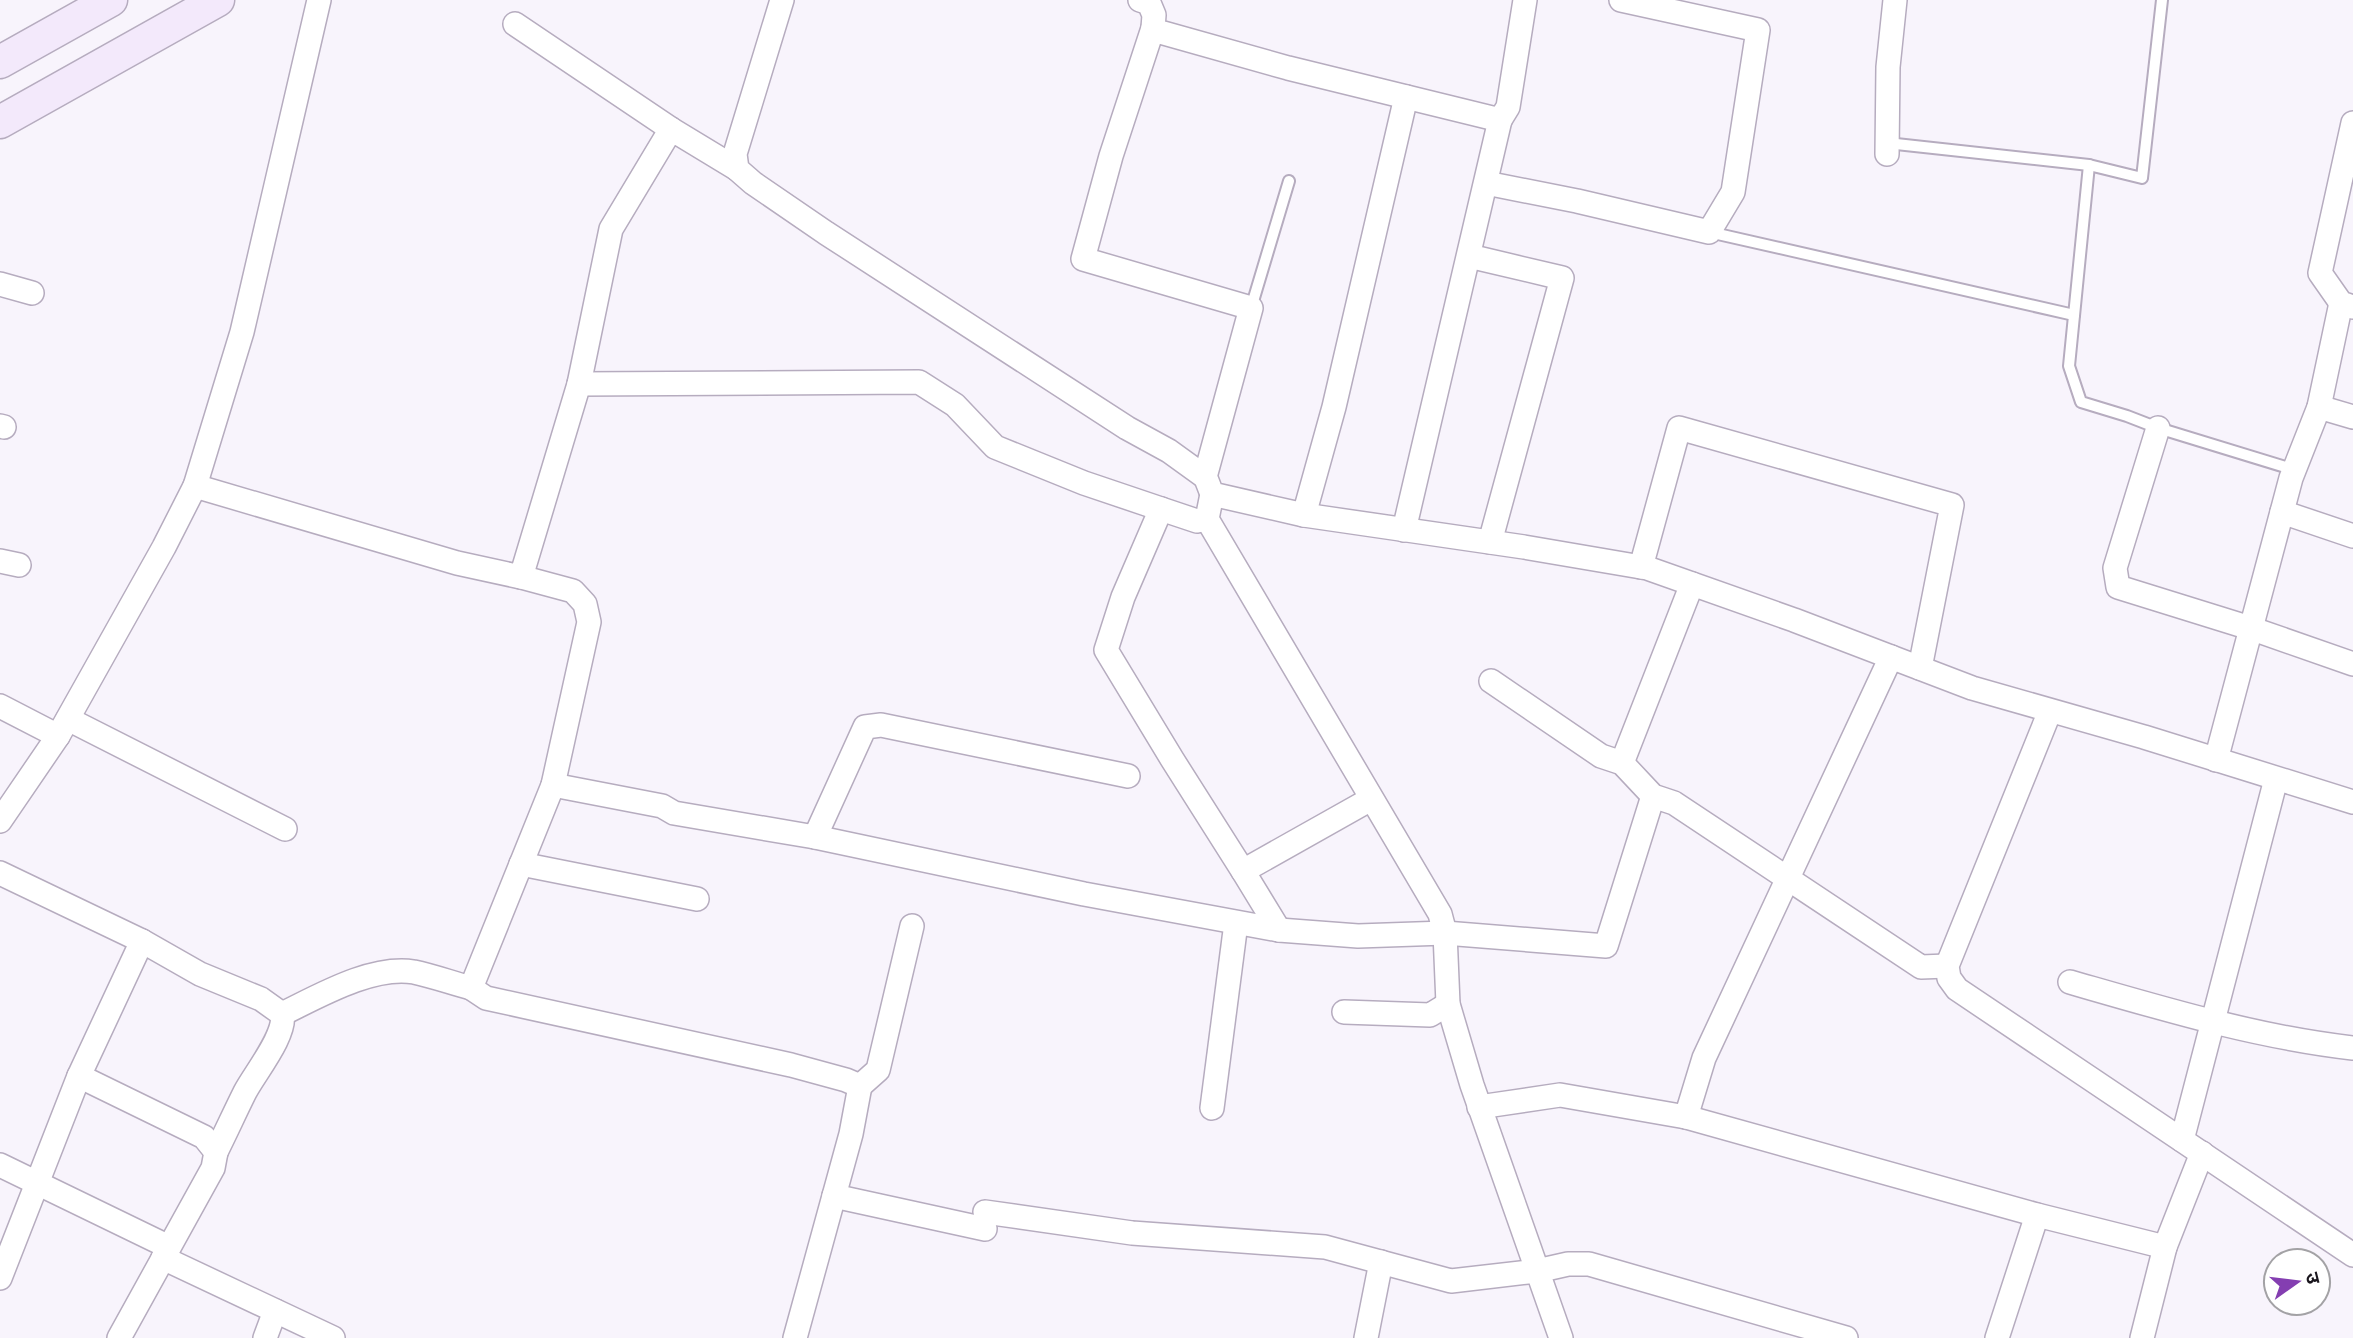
<svg xmlns="http://www.w3.org/2000/svg" width="2353" height="1338" font-family="'Fira Sans','Noto Sans Devanagari',sans-serif">
<style>
.lines{fill:none;stroke-linecap:round;stroke-linejoin:round}
.lane-casing{stroke:#b6acbf;stroke-width:14}
.street-casing{stroke:#b6acbf;stroke-width:26}
.secondary-casing{stroke:#b6acbf;stroke-width:35}
.lane{stroke:#fff;stroke-width:10}
.street{stroke:#fff;stroke-width:23}
.secondary{stroke:#f3e9fb;stroke-width:32}
</style>
<rect width="100%" height="100%" fill="#f8f4fc"/>
<g class="lines">
<defs>
<g id="lane">
<path d="M1887 143 2089 165 2069 366 2081 402 2127 416 2158 428 2295 470"/>
<path d="M2089 165 2142 178 2162 0"/>
<path d="M1709 232 2074 315"/>
<path d="M1251 308 1289 181"/>
</g>
<g id="street">
<path d="M782 0 735 154 737 169 753 183 826 233 1127 428 1169 451 1205 477 1251 308 1083 259 1111 156 1153 28"/>
<path d="M1140 0 1149 3 1154 15 1153 28 1160 32 1288 68 1500 120 1508 107 1525 0"/>
<path d="M515 24 671 129"/>
<path d="M2353 123 2320 273 2341 303 2353 307"/>
<path d="M1887 154 1888 67 1895 0"/>
<path d="M1486 183 1577 201 1709 232 1733 192 1758 30 1621 0"/>
<path d="M1469 256 1562 278 1490 542"/>
<path d="M0 284 32 293"/>
<path d="M579 384 919 382 955 405 995 447 1084 483 1161 509 1197 521 1207 519"/>
<path d="M2319 407 2353 417"/>
<path d="M0 426 4 427"/>
<path d="M2158 428 2115 568 2118 587 2250 628 2353 664"/>
<path d="M1207 481 1212 494 1304 515 1334 407 1406 97"/>
<path d="M195 486 457 563 521 577 579 384 611 229 671 129 737 169"/>
<path d="M1212 494 1207 519 1440 914 1445 933 1448 1004 1472 1085 1561 1338"/>
<path d="M1161 509 1123 597 1106 650 1172 759 1243 871 1371 799"/>
<path d="M2282 512 2353 536"/>
<path d="M1304 515 1524 547 1647 568 1794 620 1972 688 2144 737 2353 802"/>
<path d="M1404 530 1500 120"/>
<path d="M0 561 19 565"/>
<path d="M1641 567 1679 428 1952 505 1920 668"/>
<path d="M521 577 573 591 585 604 589 622 553 785 471 988 486 998 791 1065 846 1080 860 1086 851 1134 795 1338"/>
<path d="M1491 681 1601 756 1622 763 1653 796 1674 803 1921 967 1947 966"/>
<path d="M0 706 58 736"/>
<path d="M2050 711 1947 966 1949 978 1957 989 2353 1255"/>
<path d="M68 719 285 829"/>
<path d="M2216 760 2291 478 2319 407 2341 303"/>
<path d="M1622 763 1692 584"/>
<path d="M553 785 662 806 674 813 815 837 1084 894 1279 930 1358 936 1445 933 1606 946 1653 796"/>
<path d="M0 821 58 736 164 547 195 486 242 332 319 0"/>
<path d="M815 837 865 727 881 725 1128 776"/>
<path d="M521 864 697 899"/>
<path d="M1243 871 1279 930"/>
<path d="M0 873 142 941 200 974 261 999 282 1014C287 1034 255 1073 245 1092 235 1112 226 1132 216 1152"/>
<path d="M2070 982C2164 1009 2256 1037 2353 1048"/>
<path d="M1344 1012 1430 1015 1448 1004"/>
<path d="M282 1014C319 996 372 965 414 972 433 976 452 983 471 988"/>
<path d="M79 1076 204 1137 216 1152 213 1168 119 1338"/>
<path d="M860 1086 878 1070 912 926"/>
<path d="M1479 1107 1560 1095 1686 1117 2037 1215 2165 1247"/>
<path d="M1212 1108 1236 923"/>
<path d="M1686 1117 1704 1058 1891 657"/>
<path d="M2182 1140 2276 779"/>
<path d="M0 1165 169 1247"/>
<path d="M834 1196 985 1229"/>
<path d="M985 1212 1132 1233 1325 1247 1451 1281 1537 1271 1568 1264H1589L1846 1338"/>
<path d="M163 1258 333 1338"/>
<path d="M0 1278 79 1076 142 941"/>
<path d="M265 1338 275 1311"/>
<path d="M1366 1338 1381 1262"/>
<path d="M1997 1338 2037 1215"/>
<path d="M2142 1338 2165 1247 2202 1153"/>
</g>
<g id="secondary">
<path d="M0 62 111 0"/>
<path d="M0 122 218 0"/>
</g>
</defs>
<!-- lane casing -->
<use href="#lane" class="lane-casing"/>
<!-- street casing -->
<use href="#street" class="street-casing"/>
<!-- secondary casing -->
<use href="#secondary" class="secondary-casing"/>
<!-- lane -->
<use href="#lane" class="lane"/>
<!-- street -->
<use href="#street" class="street"/>
<!-- secondary -->
<use href="#secondary" class="secondary"/>
</g>
<!-- north arrow -->
<g transform="translate(2297 1282) rotate(76)"><circle r="33" fill="#ffffff" stroke="#a3a2a5" stroke-width="2"/>
<path d="M0-5L12 26L0 18L-12 26Z" fill="#843eb1"/>
<text y="-10" font-size="19" font-weight="bold" text-anchor="middle" fill="#1a161d">उ</text>
</g>
</svg>
